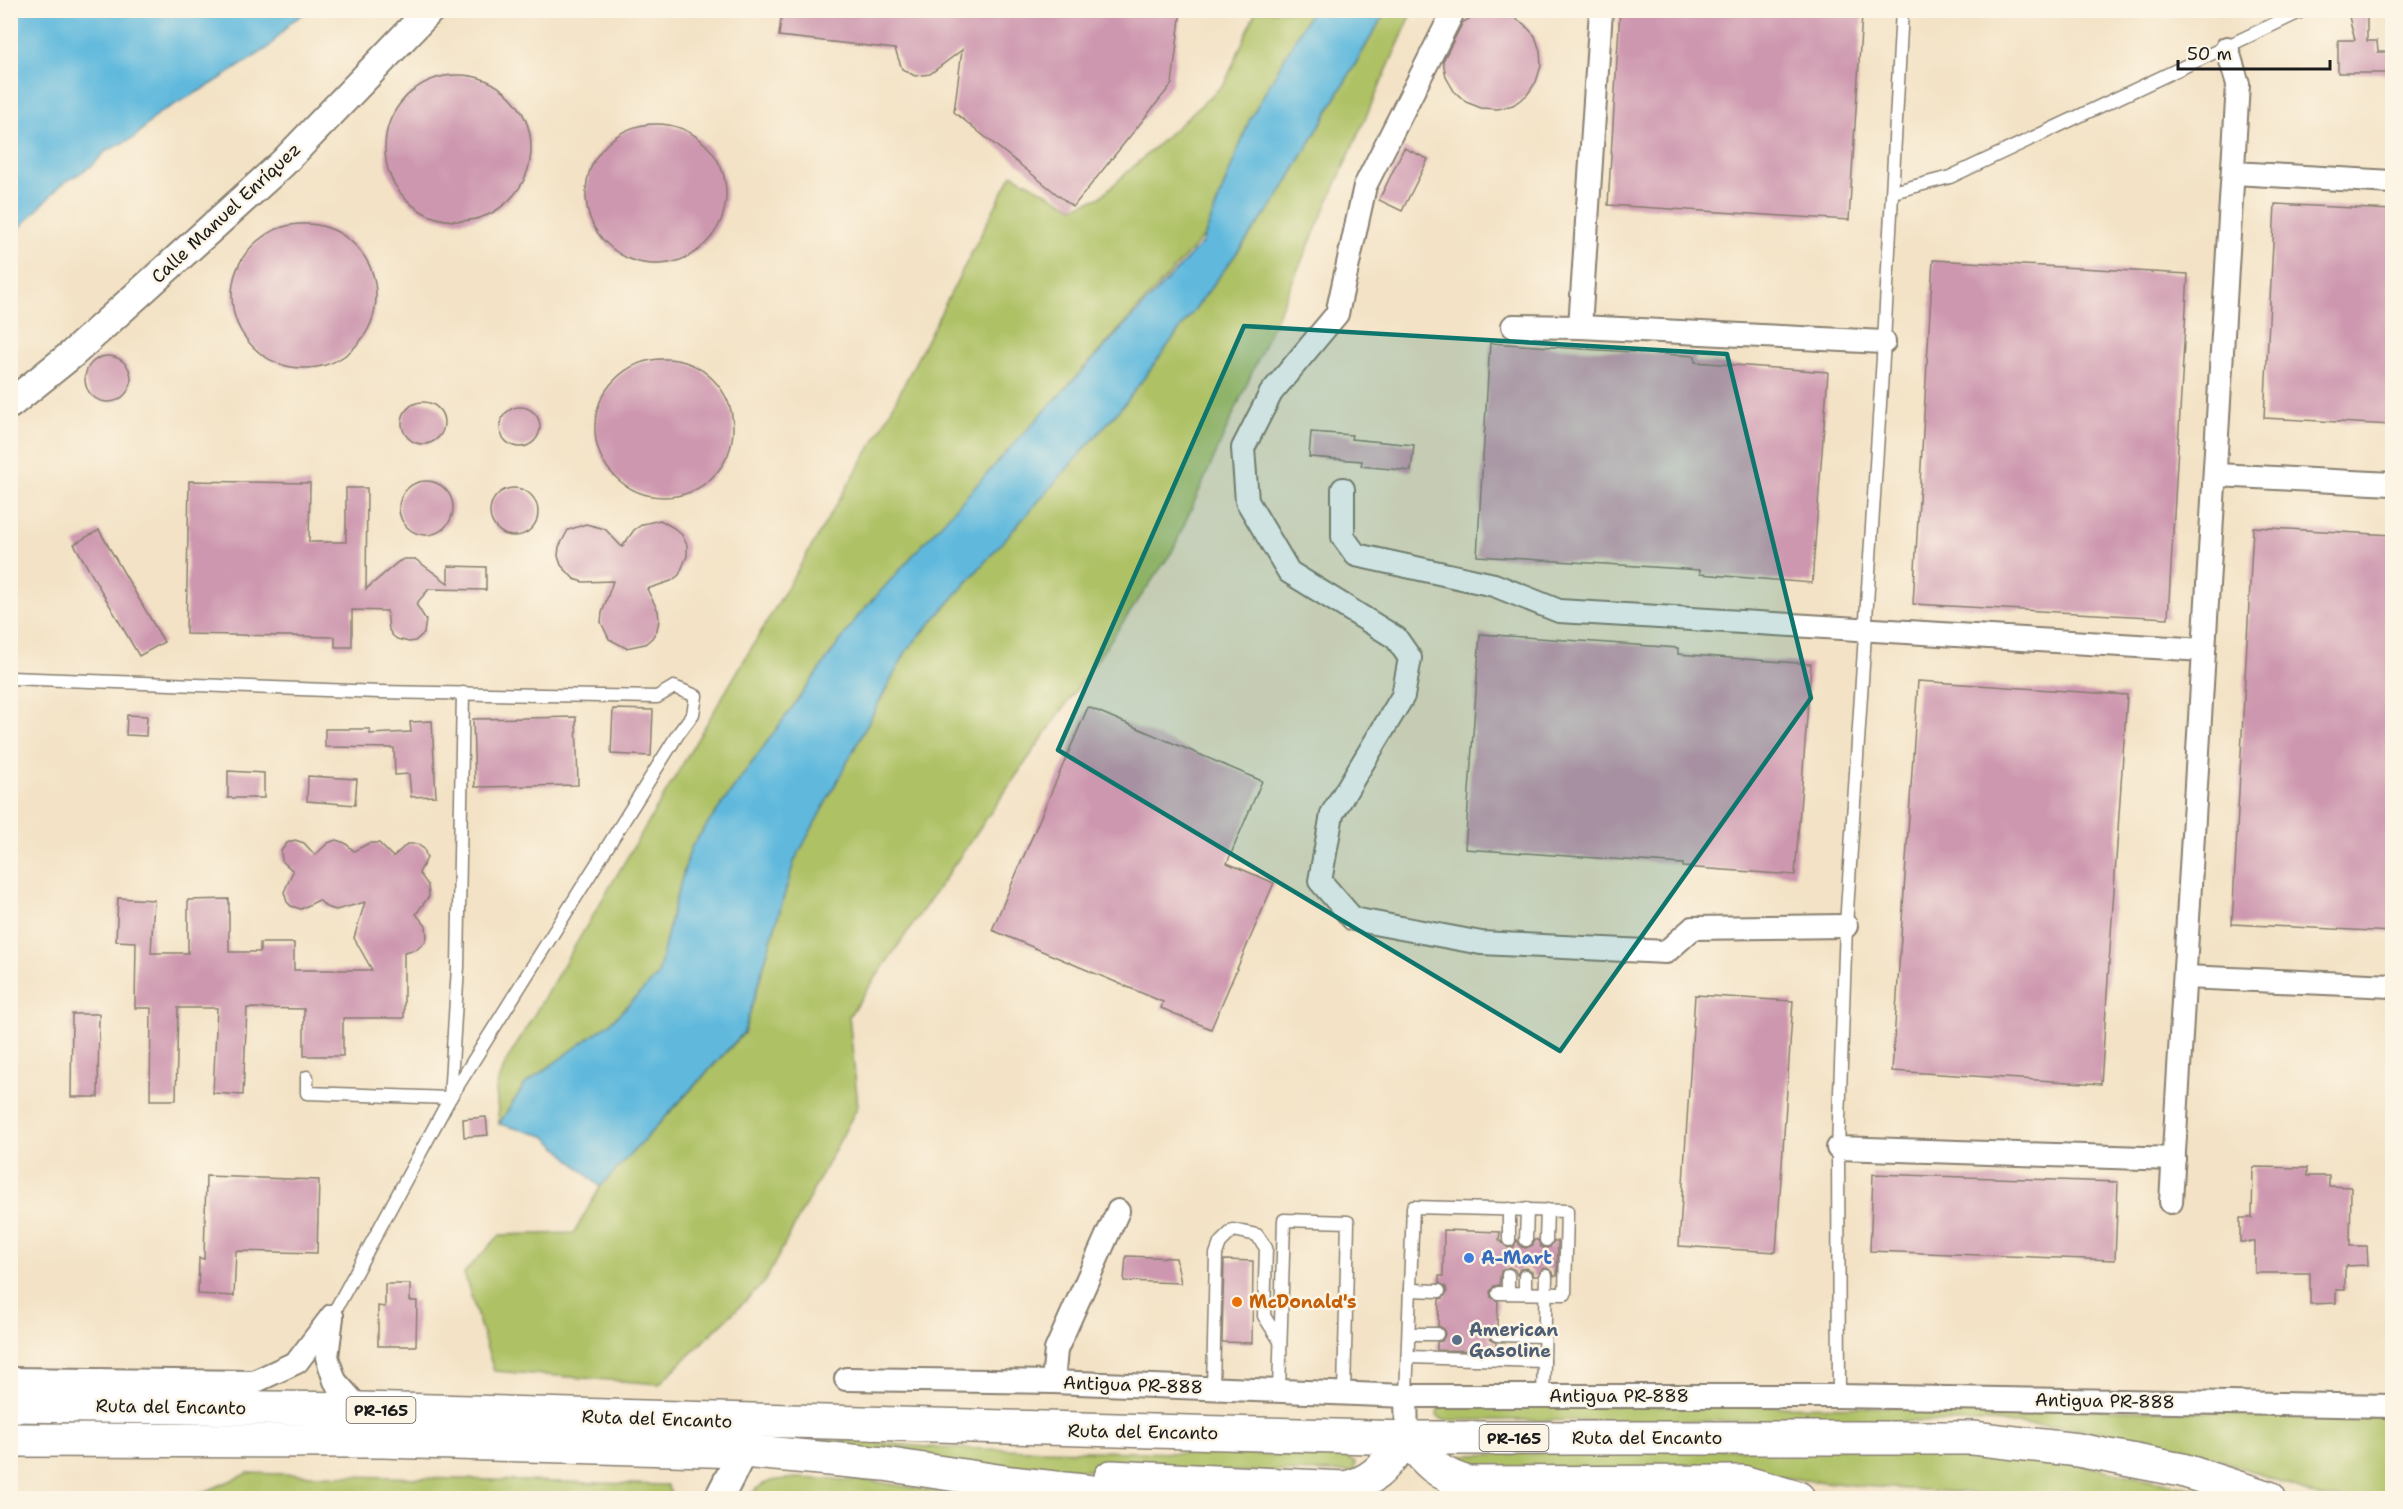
<svg xmlns="http://www.w3.org/2000/svg" width="2403" height="1509" font-family="'Shantell Sans',sans-serif">
<style>
.green{fill:#aec165;stroke:#656e40;stroke-width:1.5}
.water{fill:#60b9dd;stroke:#3e6a7c;stroke-width:1.5}
.building{fill:#cd97af}
.lines{fill:none;stroke-linecap:round;stroke-linejoin:round}
.service-casing{stroke:#887f70;stroke-width:15}
.minor-casing{stroke:#887f70;stroke-width:26}
.tertiary-casing{stroke:#887f70;stroke-width:32}
.primary-casing{stroke:#887f70;stroke-width:36}
.service{stroke:#fff;stroke-width:12}
.minor{stroke:#fff;stroke-width:22}
.tertiary{stroke:#fff;stroke-width:28}
.primary{stroke:#fff;stroke-width:33}
.marked{fill:#0f766e;fill-opacity:0.2;stroke:#0f766e;stroke-width:4.5;stroke-linejoin:round}
.shop-dot{fill:#3f7fe0;stroke:#fcf5e5;stroke-width:2}
.food-dot{fill:#e8710a;stroke:#fcf5e5;stroke-width:2}
.service-dot{fill:#5c6f8a;stroke:#fcf5e5;stroke-width:2}
.labels{text-anchor:middle;dominant-baseline:central;stroke-width:5;stroke-linejoin:round;paint-order:stroke}
.shield{fill:#fcf5e5;stroke:#5f5d58;stroke-width:1.5}
.shield-label{font-size:16px;font-weight:bold;fill:#1c1c1c}
.street-label{font-size:18px;fill:#1c1c1c;stroke:#fcf5e5}
.shop-label{font-size:18px;font-weight:bold;fill:#366cbe;stroke:#fcf5e5;text-anchor:start}
.food-label{font-size:18px;font-weight:bold;fill:#c56008;stroke:#fcf5e5;text-anchor:start}
.service-label{font-size:18px;font-weight:bold;fill:#4e5e75;stroke:#fcf5e5;text-anchor:start}
</style>
<rect width="100%" height="100%" fill="#fcf5e5"/>
<filter id="ink" filterUnits="userSpaceOnUse"><feTurbulence type="fractalNoise" baseFrequency=".0167" numOctaves="2"/><feDisplacementMap in="SourceGraphic" scale="12" xChannelSelector="R" yChannelSelector="G"/><feConvolveMatrix kernelMatrix="1 2 1 2 8 2 1 2 1" color-interpolation-filters="sRGB"/></filter>
<filter id="wash" filterUnits="userSpaceOnUse"><feTurbulence type="fractalNoise" baseFrequency=".008" numOctaves="4" result="noise"/><feDisplacementMap in="SourceGraphic" scale="24" xChannelSelector="R" yChannelSelector="G"/><feGaussianBlur stdDeviation="1.35" result="paint"/><feColorMatrix in="noise" values="0 0 0 0 0 0 0 0 0 0 0 0 0 0 0 0 0 1.4 0 .05"/><feComposite in="paint" operator="in"/></filter>
<g filter="url(#wash)">
<rect width="100%" height="100%" fill="#f3e2c5"/>
<!-- green -->
<g class="green">
<path d="M1256 11H1311L1249 121 1205 235 859 615 691 847 673 909 659 975 610 1023 525 1084 499 1124 496 1089 506 1062 880 431 1012 174 1073 207 1099 198 1225 83Z"/>
<path d="M1386 11H1413L1172 552 849 1016 858 1106 764 1283 659 1384 494 1371 464 1273 500 1235 574 1233 600 1187 744 1033 794 862 907 650 1126 402 1279 196Z"/>
<path d="M1445 1405 1988 1407 2392 1416V1498H2324L2216 1458 2147 1439 2068 1428 1991 1422 1444 1420 1437 1416 1438 1409Z"/>
<path d="M790 1436 941 1448 1344 1456 1355 1463 1354 1472 1099 1471 931 1462 784 1440Z"/>
<path d="M1861 1446 2025 1453 2236 1498H2044L1863 1486 1787 1478 1469 1470 1461 1461V1455Z"/>
<path d="M248 1473 667 1485 673 1498H190Z"/>
<path d="M797 1478 871 1481 974 1498H750C760 1479 777 1480 797 1478Z"/>
</g>
<!-- water -->
<g class="water">
<path d="M11 10H308V11L291 22 268 48 212 84 159 113 134 138 106 151 93 165 62 184 11 237Z"/>
<path d="M1311 11H1386L1279 196 1126 402 907 650 794 862 744 1032 600 1187 545 1136 499 1124 525 1084 610 1023 658 975 673 909 691 847 859 615 1009 449 1202 243 1249 121Z"/>
</g>
<g id="blocks">
<!-- building -->
<g class="building">
<path d="M782 10H1181L1172 84 1073 207 954 112 962 50 930 74 915 76 902 69 895 49 779 36Z"/>
<path d="M1620 10H1801L1862 14 1849 220 1608 205Z"/>
<path d="M1495 12 1510 15 1524 24 1535 36 1540 51 1541 66 1536 82 1527 95 1513 105 1498 109 1481 108 1466 102 1454 91 1446 77 1443 61 1463 22 1479 14Z"/>
<path d="M2348 13H2367V41H2377L2378 52H2392V73H2338V40H2355Z"/>
<circle cx="458" cy="148" r="73"/>
<circle cx="656" cy="194" r="70"/>
<path d="M1404 148 1428 159 1402 211 1379 200Z"/>
<path d="M2275 204 2392 210V425L2264 418Z"/>
<circle cx="304" cy="296" r="72"/>
<path d="M1933 260 2188 274 2168 618 1913 604Z"/>
<path d="M1490 343 1695 356V362L1828 372 1812 583 1700 574V570L1477 556Z"/>
<circle cx="108" cy="379" r="23"/>
<circle cx="664" cy="428" r="69"/>
<circle cx="423" cy="423" r="21"/>
<circle cx="520" cy="427" r="20"/>
<path d="M1311 432 1352 435 1351 439 1414 445 1411 471 1361 466 1362 461 1309 457Z"/>
<circle cx="426" cy="508" r="27"/>
<path d="M189 481 310 483 309 542H346V488H367L366 589 398 562 404 559H415L448 583V566L486 567V590L429 589 416 604 426 620 424 633 415 641 409 642 397 639 392 635 389 630 387 611 352 610V647H335V637L186 634Z"/>
<circle cx="514" cy="512" r="24"/>
<path d="M660 520 674 528 682 535 687 545V556L679 575 671 581 647 589 658 611 659 620 657 630 652 638 645 644 626 648 609 639 601 622 602 613 613 581 583 582 574 579 561 565 558 556 559 547 568 530 586 524 605 529 622 547 634 530 643 524Z"/>
<path d="M2253 527 2392 535V932L2232 924Z"/>
<path d="M99 530 164 642 139 656 74 544Z"/>
<path d="M1480 634 1678 648V654L1811 664 1795 875 1683 867V864L1465 849Z"/>
<path d="M1918 681 2127 695 2101 1084 1892 1071Z"/>
<path d="M1088 707 1262 781 1227 863 1274 883 1211 1029 1161 1008 1163 1002 992 930Z"/>
<path d="M613 709 653 710 651 756 611 754Z"/>
<path d="M127 715 147 716 146 736 126 735Z"/>
<path d="M576 717 578 785 475 787 473 719Z"/>
<path d="M432 721 436 796 411 797 409 774 395 775 394 748 325 747V729H370V734L411 732 410 722Z"/>
<path d="M228 771 264 773V798H228Z"/>
<path d="M308 776 357 779 355 805 307 801Z"/>
<path d="M295 840 304 843 315 855 328 843 336 840 345 843 354 851 369 843H379L393 857 407 844H417L424 849 427 858 419 873 428 885 429 896 416 914 426 926 427 937 425 942 417 949 404 952V1018H343V1056H304V1009L247 1008 243 1095 213 1093 217 1008H178L176 1100H150L151 1008H135L136 942 116 941 118 898 154 900 151 953H188V900L229 899V952H260V943H294V970H372L354 938 365 902 336 910 326 907 319 900 301 909 291 906 287 902 284 892 293 871 282 861 281 851 287 843Z"/>
<path d="M1695 995 1793 1001 1776 1252 1679 1246Z"/>
<path d="M72 1014H99L98 1097H71Z"/>
<path d="M486 1117 488 1135 464 1137 463 1119Z"/>
<path d="M2253 1167 2307 1168V1176H2329V1186L2351 1187 2350 1246H2367L2368 1265 2345 1266V1290H2336V1303L2310 1304V1273H2255V1242H2240V1218H2252Z"/>
<path d="M1873 1174 2118 1182 2115 1260 1870 1251Z"/>
<path d="M206 1176 319 1180 317 1253 236 1251 234 1296 198 1294 199 1258 204 1259Z"/>
<path d="M1444 1230 1500 1232 1499 1240 1508 1248 1514 1247 1517 1240 1521 1247 1526 1248 1533 1245 1534 1240H1538L1541 1247 1545 1248 1550 1247 1554 1241H1558L1557 1276H1554L1553 1272 1547 1268 1542 1269 1538 1276H1533L1532 1271 1526 1268 1520 1269 1517 1275 1515 1270 1509 1267 1501 1271 1499 1285 1494 1286 1490 1292 1491 1297 1498 1301 1497 1327 1493 1328 1489 1334 1490 1339 1496 1343V1351L1437 1350V1342L1442 1341 1445 1335 1444 1329 1438 1326 1439 1299 1443 1298 1447 1292 1446 1287 1439 1283V1276H1443Z"/>
<path d="M1126 1256 1176 1258 1181 1283 1124 1281Z"/>
<path d="M1224 1260 1253 1261 1252 1343 1222 1342Z"/>
<path d="M385 1284H410V1301H417L416 1346H378V1306L385 1307Z"/>
</g>
</g>
</g>
<g filter="url(#ink)">
<use href="#blocks" fill-opacity="0" stroke="#887f70" stroke-width="1.5"/>
<g class="lines">
<defs>
<g id="service">
<path d="M1893 192 1950 177 2304 10"/>
<path d="M10 678 379 692 657 697 674 687 696 696 693 714 678 734 450 1098 307 1093V1077"/>
<path d="M1509 1240V1209"/>
<path d="M1526 1240 1527 1209"/>
<path d="M1546 1240 1547 1210"/>
<path d="M1410 1290 1439 1291"/>
<path d="M1508 1293V1275"/>
<path d="M1525 1293V1276"/>
<path d="M332 1316 450 1098 458 967 463 693"/>
<path d="M1409 1334H1437"/>
<path d="M1497 1335 1544 1336"/>
<path d="M1408 1357 1544 1361 1546 1276"/>
<path d="M1213 1388 1216 1254 1220 1243 1233 1230 1257 1235 1266 1248 1264 1316 1280 1341"/>
<path d="M1279 1391 1284 1220 1348 1222 1344 1394"/>
<path d="M1406 1396 1413 1207 1567 1211 1565 1294 1498 1293"/>
<path d="M1543 1396 1544 1361"/>
<path d="M1839 1396 1838 1148 1846 926 1884 342 1902 10"/>
</g>
<g id="minor">
<path d="M1454 10 1365 186 1337 314 1271 393 1243 448 1247 501 1289 572 1396 638 1410 658 1403 696 1332 814 1320 881 1353 919 1481 943 1666 952 1693 928 1846 926"/>
<path d="M2234 173 2392 182"/>
<path d="M1513 326 1580 327 1884 342"/>
<path d="M1580 327 1601 10"/>
<path d="M2216 475 2392 484"/>
<path d="M1343 489V537L1356 555 1494 585 1559 611 2204 650"/>
<path d="M2185 977 2392 986"/>
<path d="M1838 1148 2174 1159"/>
<path d="M2171 1202 2238 84 2227 48"/>
<path d="M332 1317 327 1357 335 1381 360 1409"/>
<path d="M10 1379 254 1382 297 1362 332 1316"/>
<path d="M846 1379 1053 1382 1406 1396H1839L2392 1406"/>
<path d="M1053 1382 1056 1350 1118 1211"/>
<path d="M1406 1396 1407 1438"/>
</g>
<g id="tertiary">
<path d="M10 404 71 355 283 163 430 10"/>
<path d="M719 1498 743 1451 748 1432"/>
</g>
<g id="primary">
<path d="M10 1405 360 1409 1407 1438H1973L2078 1450 2182 1470 2269 1498"/>
<path d="M10 1440 382 1441 743 1451 884 1464 1011 1483 1145 1498"/>
<path d="M1111 1477 1345 1488C1377 1481 1387 1462 1407 1438 1426 1461 1439 1476 1469 1483L1743 1482 1798 1498"/>
</g>
</defs>
<!-- service casing -->
<use href="#service" class="service-casing"/>
<!-- minor casing -->
<use href="#minor" class="minor-casing"/>
<!-- tertiary casing -->
<use href="#tertiary" class="tertiary-casing"/>
<!-- primary casing -->
<use href="#primary" class="primary-casing"/>
<!-- service -->
<use href="#service" class="service"/>
<!-- minor -->
<use href="#minor" class="minor"/>
<!-- tertiary -->
<use href="#tertiary" class="tertiary"/>
<!-- primary -->
<use href="#primary" class="primary"/>
</g>
</g>
<!-- marked area -->
<path class="marked" d="M1244 326 1727 354 1811 698 1560 1051 1058 750Z"/>
<!-- markers -->
<circle class="shop-dot" cx="1469" cy="1258" r="6"/>
<circle class="food-dot" cx="1237" cy="1302" r="6"/>
<circle class="service-dot" cx="1457" cy="1340" r="6"/>
<g class="labels">
<!-- shield labels -->
<g class="shield">
<rect x="346.5" y="1397" width="69" height="26" rx="4.5"/>
<rect x="1479.5" y="1425" width="69" height="26" rx="4.5"/>
</g>
<g class="shield-label">
<text x="381" y="1410">PR-165</text>
<text x="1514" y="1438">PR-165</text>
</g>
<!-- street labels -->
<g class="street-label">
<text transform="translate(226 213) rotate(-43)">Calle Manuel Enríquez</text>
<text transform="translate(1133 1385) rotate(2)">Antigua PR-888</text>
<text x="1619" y="1396">Antigua PR-888</text>
<text transform="translate(2105 1401) rotate(1)">Antigua PR-888</text>
<text transform="translate(171 1407) rotate(1)">Ruta del Encanto</text>
<text transform="translate(657 1419) rotate(2)">Ruta del Encanto</text>
<text transform="translate(1143 1432) rotate(1)">Ruta del Encanto</text>
<text x="1647" y="1438">Ruta del Encanto</text>
</g>
<!-- shop labels -->
<g class="shop-label">
<text x="1481" y="1258">A-Mart</text>
</g>
<!-- food labels -->
<g class="food-label">
<text x="1249" y="1302">McDonald's</text>
</g>
<!-- service labels -->
<g class="service-label">
<text x="1469" y="1330">American<tspan x="1469" dy="21">Gasoline</tspan></text>
</g>
</g>
<!-- margin -->
<rect width="2403" height="1509" fill="none" stroke="#fcf5e5" stroke-width="36"/>
<!-- scale -->
<path d="M2178 60v9h152v-9" fill="none" stroke="#1c1c1c" stroke-width="3"/>
<text x="2187" y="60" font-size="18" fill="#1c1c1c" stroke="#fcf5e5" stroke-width="4.5" paint-order="stroke">50 m</text>
</svg>
